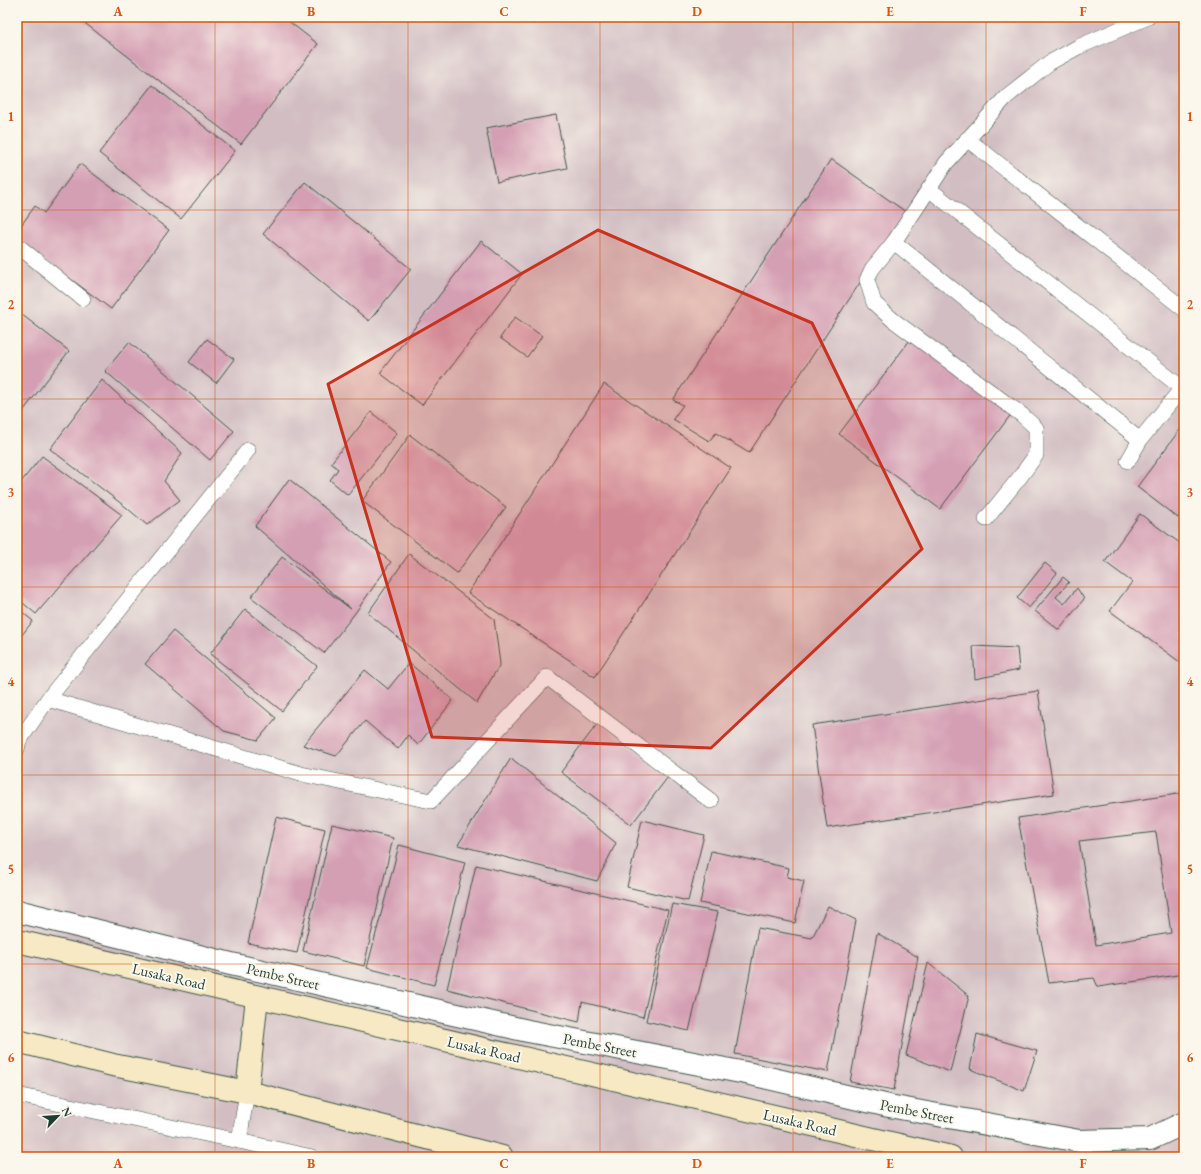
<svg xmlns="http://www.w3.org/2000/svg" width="1201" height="1174" font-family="'EB Garamond',serif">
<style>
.industrial{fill:#d2bec2}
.building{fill:#d49fb3;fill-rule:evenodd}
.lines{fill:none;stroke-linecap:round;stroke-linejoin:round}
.service-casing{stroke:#3e5549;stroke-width:16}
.minor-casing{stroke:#3e5549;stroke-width:24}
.secondary-casing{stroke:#3e5549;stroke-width:24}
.service{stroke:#fff;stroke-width:15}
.minor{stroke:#fff;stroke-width:22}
.secondary{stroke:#f7e9c3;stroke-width:22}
.marked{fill:#c8321e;fill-opacity:0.2;stroke:#c8321e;stroke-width:3;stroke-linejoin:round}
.grid{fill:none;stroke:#d45610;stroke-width:1;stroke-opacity:0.55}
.labels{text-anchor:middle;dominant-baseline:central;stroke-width:4;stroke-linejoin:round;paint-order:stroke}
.street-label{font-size:15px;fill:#1f3d34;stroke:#fbf7ec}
.neatline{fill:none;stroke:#d45610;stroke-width:1.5}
.grid-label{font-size:13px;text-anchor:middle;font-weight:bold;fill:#d45610}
</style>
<rect width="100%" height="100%" fill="#fbf7ec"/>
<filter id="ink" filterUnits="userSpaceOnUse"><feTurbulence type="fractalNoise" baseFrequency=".025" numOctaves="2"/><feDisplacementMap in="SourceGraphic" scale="8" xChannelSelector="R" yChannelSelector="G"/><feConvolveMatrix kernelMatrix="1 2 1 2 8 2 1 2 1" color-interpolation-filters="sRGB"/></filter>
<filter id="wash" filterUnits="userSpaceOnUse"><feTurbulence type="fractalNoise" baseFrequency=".012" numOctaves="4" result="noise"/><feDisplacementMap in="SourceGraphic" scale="16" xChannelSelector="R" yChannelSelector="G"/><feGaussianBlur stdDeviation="0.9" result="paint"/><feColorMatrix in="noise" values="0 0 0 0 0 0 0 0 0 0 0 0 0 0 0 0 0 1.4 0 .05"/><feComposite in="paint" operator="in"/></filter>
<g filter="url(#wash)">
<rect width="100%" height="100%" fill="#f1dfc1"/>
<!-- industrial -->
<rect class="industrial" x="17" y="17" width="1167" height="1140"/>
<g id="blocks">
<!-- building -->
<g class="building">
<path d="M77 17H283L318 44 241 144Z"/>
<path d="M152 85 235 151 181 219 99 153Z"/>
<path d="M556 115 567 168 497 182 486 128Z"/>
<path d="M831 159 906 212 749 453 716 433 709 441 673 419 683 405 673 400Z"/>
<path d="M80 164 169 230 111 309 17 239V231L35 206 44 213Z"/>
<path d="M305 182 411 269 369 321 263 234Z"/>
<path d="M481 241 522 274 422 405 380 373Z"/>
<path d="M17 311 69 351 17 419Z"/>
<path d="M515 317 542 336 527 357 500 338Z"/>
<path d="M913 336 1012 413 940 509 839 434Z"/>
<path d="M207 339 234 359 216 383 189 362Z"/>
<path d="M129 342 234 431 210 460 105 371Z"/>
<path d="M102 380 182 453 164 481 180 500 147 525 127 508 50 449Z"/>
<path d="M604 384 731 468 595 677 468 593Z"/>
<path d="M371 412 397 433 348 495 330 480 338 469 331 463Z"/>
<path d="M1184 424V509L1178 518 1137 487Z"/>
<path d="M410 435 506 507 457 573 362 501Z"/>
<path d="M42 456 122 515 36 614 17 598V487Z"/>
<path d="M289 479 391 562 355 613 324 653 251 597 282 557 351 609 255 526Z"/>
<path d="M1140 514 1184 546V665L1110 611 1132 582 1105 562Z"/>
<path d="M409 554 494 619 500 664 477 703 368 613Z"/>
<path d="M1045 563 1057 573 1029 608 1017 598Z"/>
<path d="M1063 577 1069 582 1056 597 1064 604 1077 588 1084 599 1059 630 1035 611Z"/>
<path d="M17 608 33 621 17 641Z"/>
<path d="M245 609 317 666 282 711 210 654Z"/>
<path d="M173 631 276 718 258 740 224 731 145 664Z"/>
<path d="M973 646 1017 648 1019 670 975 679Z"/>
<path d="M409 663 453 700 418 745 408 735 398 749 365 721 336 756 303 745 365 670 388 689Z"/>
<path d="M1038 691 1054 794 827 828 812 725Z"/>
<path d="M598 723 668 777 631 825 561 772Z"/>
<path d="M511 758 616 843 597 881 458 845Z"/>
<path d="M1184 793V974L1098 987 1094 978 1049 983 1018 818ZM1156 832 1171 933 1096 945 1079 841Z"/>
<path d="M276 817 325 829 297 953 248 943Z"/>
<path d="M642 820 704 835 688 901 627 887Z"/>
<path d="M332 824 393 838 364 966 303 951Z"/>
<path d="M399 845 465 862 434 985 367 968Z"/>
<path d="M711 851 789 868 787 877 804 881 795 923 700 903Z"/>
<path d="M476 865 668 910 643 1017 582 1002 579 1022 447 989Z"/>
<path d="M672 904 718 912 689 1031 646 1021Z"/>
<path d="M828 906 856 920 828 1072 735 1054 758 928 812 938Z"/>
<path d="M877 933 918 957 894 1090 850 1082Z"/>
<path d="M928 963 969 996 950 1072 906 1055Z"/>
<path d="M977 1034 1037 1051 1024 1091 970 1069Z"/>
<path d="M17 1153 32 1156V1157H17Z"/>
</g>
</g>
</g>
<g filter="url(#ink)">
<use href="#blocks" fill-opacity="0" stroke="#3e5549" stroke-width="1"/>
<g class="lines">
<defs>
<g id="service">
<path d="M967 139 1184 309"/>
<path d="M929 189 1182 388 1184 385"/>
<path d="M894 242 1140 440 1182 388"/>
<path d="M17 245 83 299"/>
<path d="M1128 461 1140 440"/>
<path d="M986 519 1020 477 1036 455V428L1022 415 893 320 874 303 867 280 872 269 894 242 946 163 1006 97 1049 63 1078 47 1148 17"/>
<path d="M48 699 248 450"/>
<path d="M17 749 19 741 48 699 301 774 431 801 547 677 711 801"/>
<path d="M17 1095 239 1141 247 1092"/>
<path d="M239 1141 312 1157"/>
</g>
<path id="minor" d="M17 911 231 964 528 1031 751 1074 889 1106 1079 1141 1150 1139 1184 1123"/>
<g id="secondary">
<path d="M17 941 951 1157"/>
<path d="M17 1041 113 1065 247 1092 502 1157"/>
<path d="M247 1092 257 997"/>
</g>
</defs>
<!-- service casing -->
<use href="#service" class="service-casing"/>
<!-- minor casing -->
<use href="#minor" class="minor-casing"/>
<!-- secondary casing -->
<use href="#secondary" class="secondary-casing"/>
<!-- service -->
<use href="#service" class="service"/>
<!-- minor -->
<use href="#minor" class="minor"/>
<!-- secondary -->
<use href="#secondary" class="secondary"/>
</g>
</g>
<!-- marked area -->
<path class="marked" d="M598 230 812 323 922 549 711 748 432 737 328 384Z"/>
<!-- grid -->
<path class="grid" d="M215 17V1157M408 17V1157M600 17V1157M793 17V1157M986 17V1157M17 210H1184M17 399H1184M17 587H1184M17 775H1184M17 964H1184"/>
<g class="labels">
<!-- street labels -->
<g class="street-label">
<text transform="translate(169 976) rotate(13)">Lusaka Road</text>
<text transform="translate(283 976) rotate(13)">Pembe Street</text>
<text transform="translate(600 1045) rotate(11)">Pembe Street</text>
<text transform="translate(484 1049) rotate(13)">Lusaka Road</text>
<text transform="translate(917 1111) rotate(11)">Pembe Street</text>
<text transform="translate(800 1122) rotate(13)">Lusaka Road</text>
</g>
</g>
<!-- margin -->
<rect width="1201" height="1174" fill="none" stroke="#fbf7ec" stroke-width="44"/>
<!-- north arrow -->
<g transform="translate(58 1116) rotate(65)" stroke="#fbf7ec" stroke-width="3" paint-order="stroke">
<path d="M0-3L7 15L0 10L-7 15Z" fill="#1f3d34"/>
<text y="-6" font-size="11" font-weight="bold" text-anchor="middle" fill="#1f3d34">N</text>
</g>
<rect x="22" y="22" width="1157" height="1130" class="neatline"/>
<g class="grid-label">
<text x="118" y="16">A</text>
<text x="311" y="16">B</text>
<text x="504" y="16">C</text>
<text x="697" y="16">D</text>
<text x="890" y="16">E</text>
<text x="1083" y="16">F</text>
<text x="11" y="121">1</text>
<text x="1190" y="121">1</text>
<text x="11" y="309">2</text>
<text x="1190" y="309">2</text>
<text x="11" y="497">3</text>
<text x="1190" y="497">3</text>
<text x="11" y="686">4</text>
<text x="1190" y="686">4</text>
<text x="11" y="874">5</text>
<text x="1190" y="874">5</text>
<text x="11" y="1062">6</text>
<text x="1190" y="1062">6</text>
<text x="118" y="1168">A</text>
<text x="311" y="1168">B</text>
<text x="504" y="1168">C</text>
<text x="697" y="1168">D</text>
<text x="890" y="1168">E</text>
<text x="1083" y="1168">F</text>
</g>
</svg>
